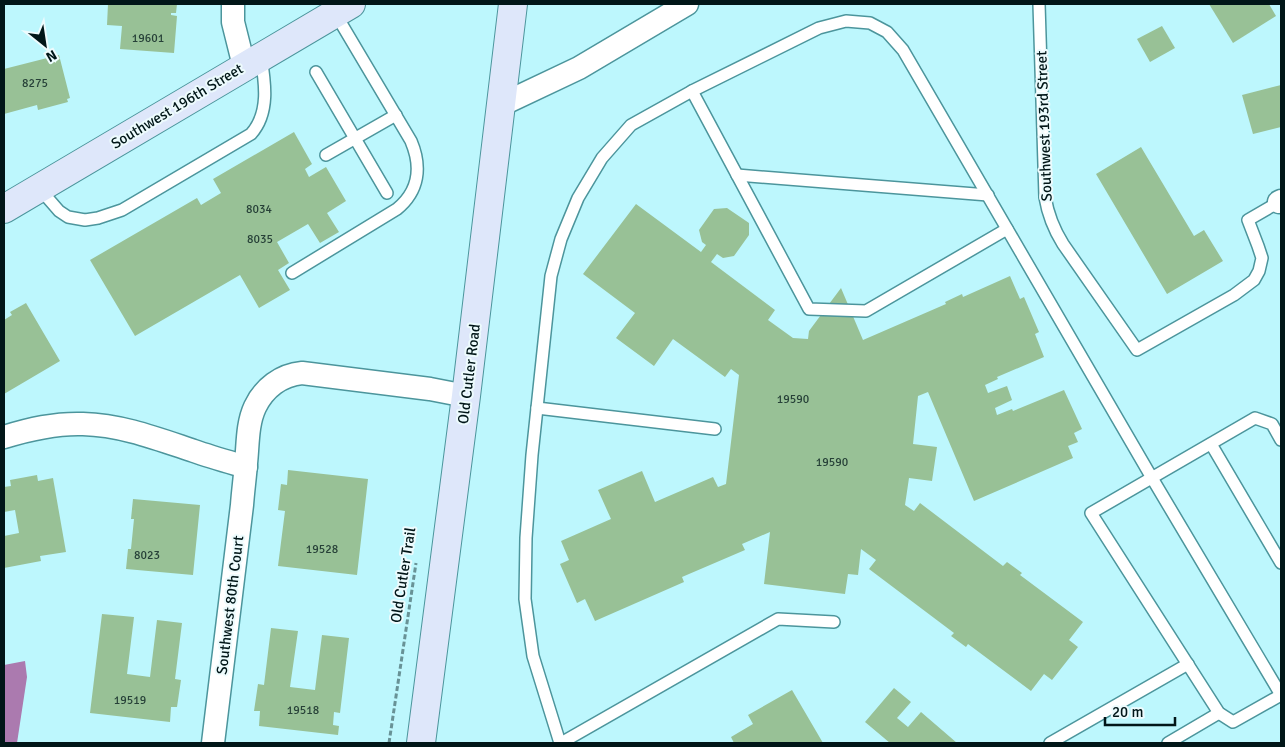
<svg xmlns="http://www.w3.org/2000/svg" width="1285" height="747" font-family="Signika,sans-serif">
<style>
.water{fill:#ab7aaf}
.building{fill:#98c196}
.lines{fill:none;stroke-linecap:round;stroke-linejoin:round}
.lane-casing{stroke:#4c959c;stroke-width:14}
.street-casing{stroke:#4c959c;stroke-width:25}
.secondary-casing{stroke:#4c959c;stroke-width:30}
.path{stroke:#689296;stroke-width:3;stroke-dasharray:5 2.5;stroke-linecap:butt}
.lane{stroke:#fff;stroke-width:11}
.street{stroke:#fff;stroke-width:22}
.secondary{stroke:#dee7fa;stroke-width:28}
.labels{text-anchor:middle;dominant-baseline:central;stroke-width:4;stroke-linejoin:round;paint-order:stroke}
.number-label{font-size:12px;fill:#274138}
.street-label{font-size:15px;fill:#011618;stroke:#edfbfd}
</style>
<rect width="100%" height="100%" fill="#bdf7fd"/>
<!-- water -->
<path class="water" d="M25 661 27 677 17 743H4V665Z"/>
<!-- building -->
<g class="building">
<path d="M108 4H177L176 13H171V15L177 16 174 53 120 49 122 26 107 25Z"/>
<path d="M1209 4H1269L1276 16 1233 43Z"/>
<path d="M1162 26 1175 48 1150 62 1137 39Z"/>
<path d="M59 55 70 98 67 99 68 102 38 110 37 105 4 114V69Z"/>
<path d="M1281 85V127L1253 134 1242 95Z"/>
<path d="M294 132 312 164 305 169 309 177 326 167 346 201 327 213 339 232 320 243 308 224 277 242 289 263 278 270 290 290 259 308 240 275 135 336 90 260 197 198 201 205 221 193 213 179Z"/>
<path d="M1141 147 1194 236 1204 230 1223 261 1167 294 1096 174Z"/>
<path d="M636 204 701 252 706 245 702 242 699 230 714 209 727 208 749 223V235L734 256 723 258 717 254 711 262 775 310 768 320 793 338 808 339 809 331 841 288 863 340 946 304 945 302 962 294 963 297 1010 276 1020 299 1024 297 1039 332 1035 334 1044 357 997 377 998 379 985 385 988 393 1007 386 1012 400 995 408 997 415 1012 409 1013 411 1064 390 1082 429 1074 433 1078 442 1068 446 1073 458 974 501 928 392 918 396 913 444 937 447 932 481 909 478 905 505 914 511 920 503 1003 566 1007 562 1022 573 1020 575 1083 622 1069 640 1078 647 1052 680 1044 674 1031 691 968 644 966 647 951 636 954 633 869 569 876 560 861 549 858 575 848 574 845 594 764 584 770 532 742 544 745 550 682 577 684 582 595 621 585 599 577 603 560 564 569 560 561 541 611 519 598 490 642 471 655 502 713 477 718 487 726 484 739 375 731 369 725 377 673 339 654 366 616 338 635 313 583 274Z"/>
<path d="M26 303 60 361 4 394V320L12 315 10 312Z"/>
<path d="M288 470 368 479 357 575 278 566 285 511 278 510 281 484 287 485Z"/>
<path d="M37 475 38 481 53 478 66 552 40 556 41 561 4 568V536L19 533 15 510 4 512V487L11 486 10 480Z"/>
<path d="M133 499 200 505 193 575 126 569 128 549H131L134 519H131Z"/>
<path d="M102 614 134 617 127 674 150 677 157 620 182 623 175 679 181 680 177 707H171L170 722 90 713Z"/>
<path d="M271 628 298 631 290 687 315 690 322 635 349 638 340 713 334 712 333 725 339 726 338 735 259 726 260 711H254L258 684 264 685Z"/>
<path d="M894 688 911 702 897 718 908 727 921 712 957 743H890L865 722Z"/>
<path d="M792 690 823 743H734L731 737 753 724 748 715Z"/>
</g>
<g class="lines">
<defs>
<g id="lane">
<path d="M1039 4 1045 197C1048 215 1053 228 1063 244L1137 350 1234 295 1254 280 1259 271 1262 258 1258 246 1248 220 1279 202"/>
<path d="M316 72 387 193"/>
<path d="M692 91 809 309 866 311 1007 229"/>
<path d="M326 155 396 115"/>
<path d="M737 175 988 195"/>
<path d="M39 188 59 211 68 217 85 220 98 218 122 210 251 134C270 113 265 82 261 57"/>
<path d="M292 273 397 209C419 191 422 167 411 141L335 13"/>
<path d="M537 408 715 429"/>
<path d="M1281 440 1272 424 1255 418 1091 513 1219 713 1233 722 1281 695"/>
<path d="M1211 444 1281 563"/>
<path d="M560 743 533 656 525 599 526 538 532 455 551 276 561 239 578 198 602 158 631 125 692 91 819 28 846 21 870 23 887 32 903 50 1152 478 1281 695"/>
<path d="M561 743 778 619 834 622"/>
<path d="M1050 743 1188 664"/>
<path d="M1168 743 1219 713"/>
</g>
<g id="street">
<path d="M233 4V22L244 66"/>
<path d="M501 105 579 68 687 4"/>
<path d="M1279 202 1281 201"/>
<path d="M4 437C30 429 55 423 83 424 122 425 158 439 194 451 211 457 229 462 246 467"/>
<path d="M213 743C222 664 233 584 242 505 243 491 245 477 246 463 248 445 247 424 255 407 264 388 281 375 302 373L430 389 466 396"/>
</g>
<g id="secondary">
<path d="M4 209 351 4"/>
<path d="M421 743 466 396 513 4"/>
</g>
</defs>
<!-- lane casing -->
<use href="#lane" class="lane-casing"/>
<!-- street casing -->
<use href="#street" class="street-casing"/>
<!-- secondary casing -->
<use href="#secondary" class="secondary-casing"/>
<!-- path -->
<path class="path" d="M389 743 416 563"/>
<!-- lane -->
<use href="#lane" class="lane"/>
<!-- street -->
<use href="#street" class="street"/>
<!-- secondary -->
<use href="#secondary" class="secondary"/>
</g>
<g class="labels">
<!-- number labels -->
<g class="number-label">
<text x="148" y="38">19601</text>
<text x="35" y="83">8275</text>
<text x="259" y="209">8034</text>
<text x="260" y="239">8035</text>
<text x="793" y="399">19590</text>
<text x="832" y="462">19590</text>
<text x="322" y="549">19528</text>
<text x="147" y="555">8023</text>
<text x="130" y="700">19519</text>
<text x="303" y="710">19518</text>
</g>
<!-- street labels -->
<g class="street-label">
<text transform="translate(177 106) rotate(-31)">Southwest 196th Street</text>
<text transform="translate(1044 126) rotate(-92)">Southwest 193rd Street</text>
<text transform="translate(469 374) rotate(-83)">Old Cutler Road</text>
<text transform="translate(403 575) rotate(-81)">Old Cutler Trail</text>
<text transform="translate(230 605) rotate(-83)">Southwest 80th Court</text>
</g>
</g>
<!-- border -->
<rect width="1285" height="747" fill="none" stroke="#011618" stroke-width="10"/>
<!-- north arrow -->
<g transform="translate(45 45) rotate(150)" stroke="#edfbfd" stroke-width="4" paint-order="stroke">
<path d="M0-4L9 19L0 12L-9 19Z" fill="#011618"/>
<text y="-8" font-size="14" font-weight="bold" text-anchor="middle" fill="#011618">N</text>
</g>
<!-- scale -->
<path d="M1105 717v8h70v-8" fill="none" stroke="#011618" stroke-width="2.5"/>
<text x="1112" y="717" font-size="15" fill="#011618" stroke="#edfbfd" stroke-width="4" paint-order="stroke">20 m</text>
</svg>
